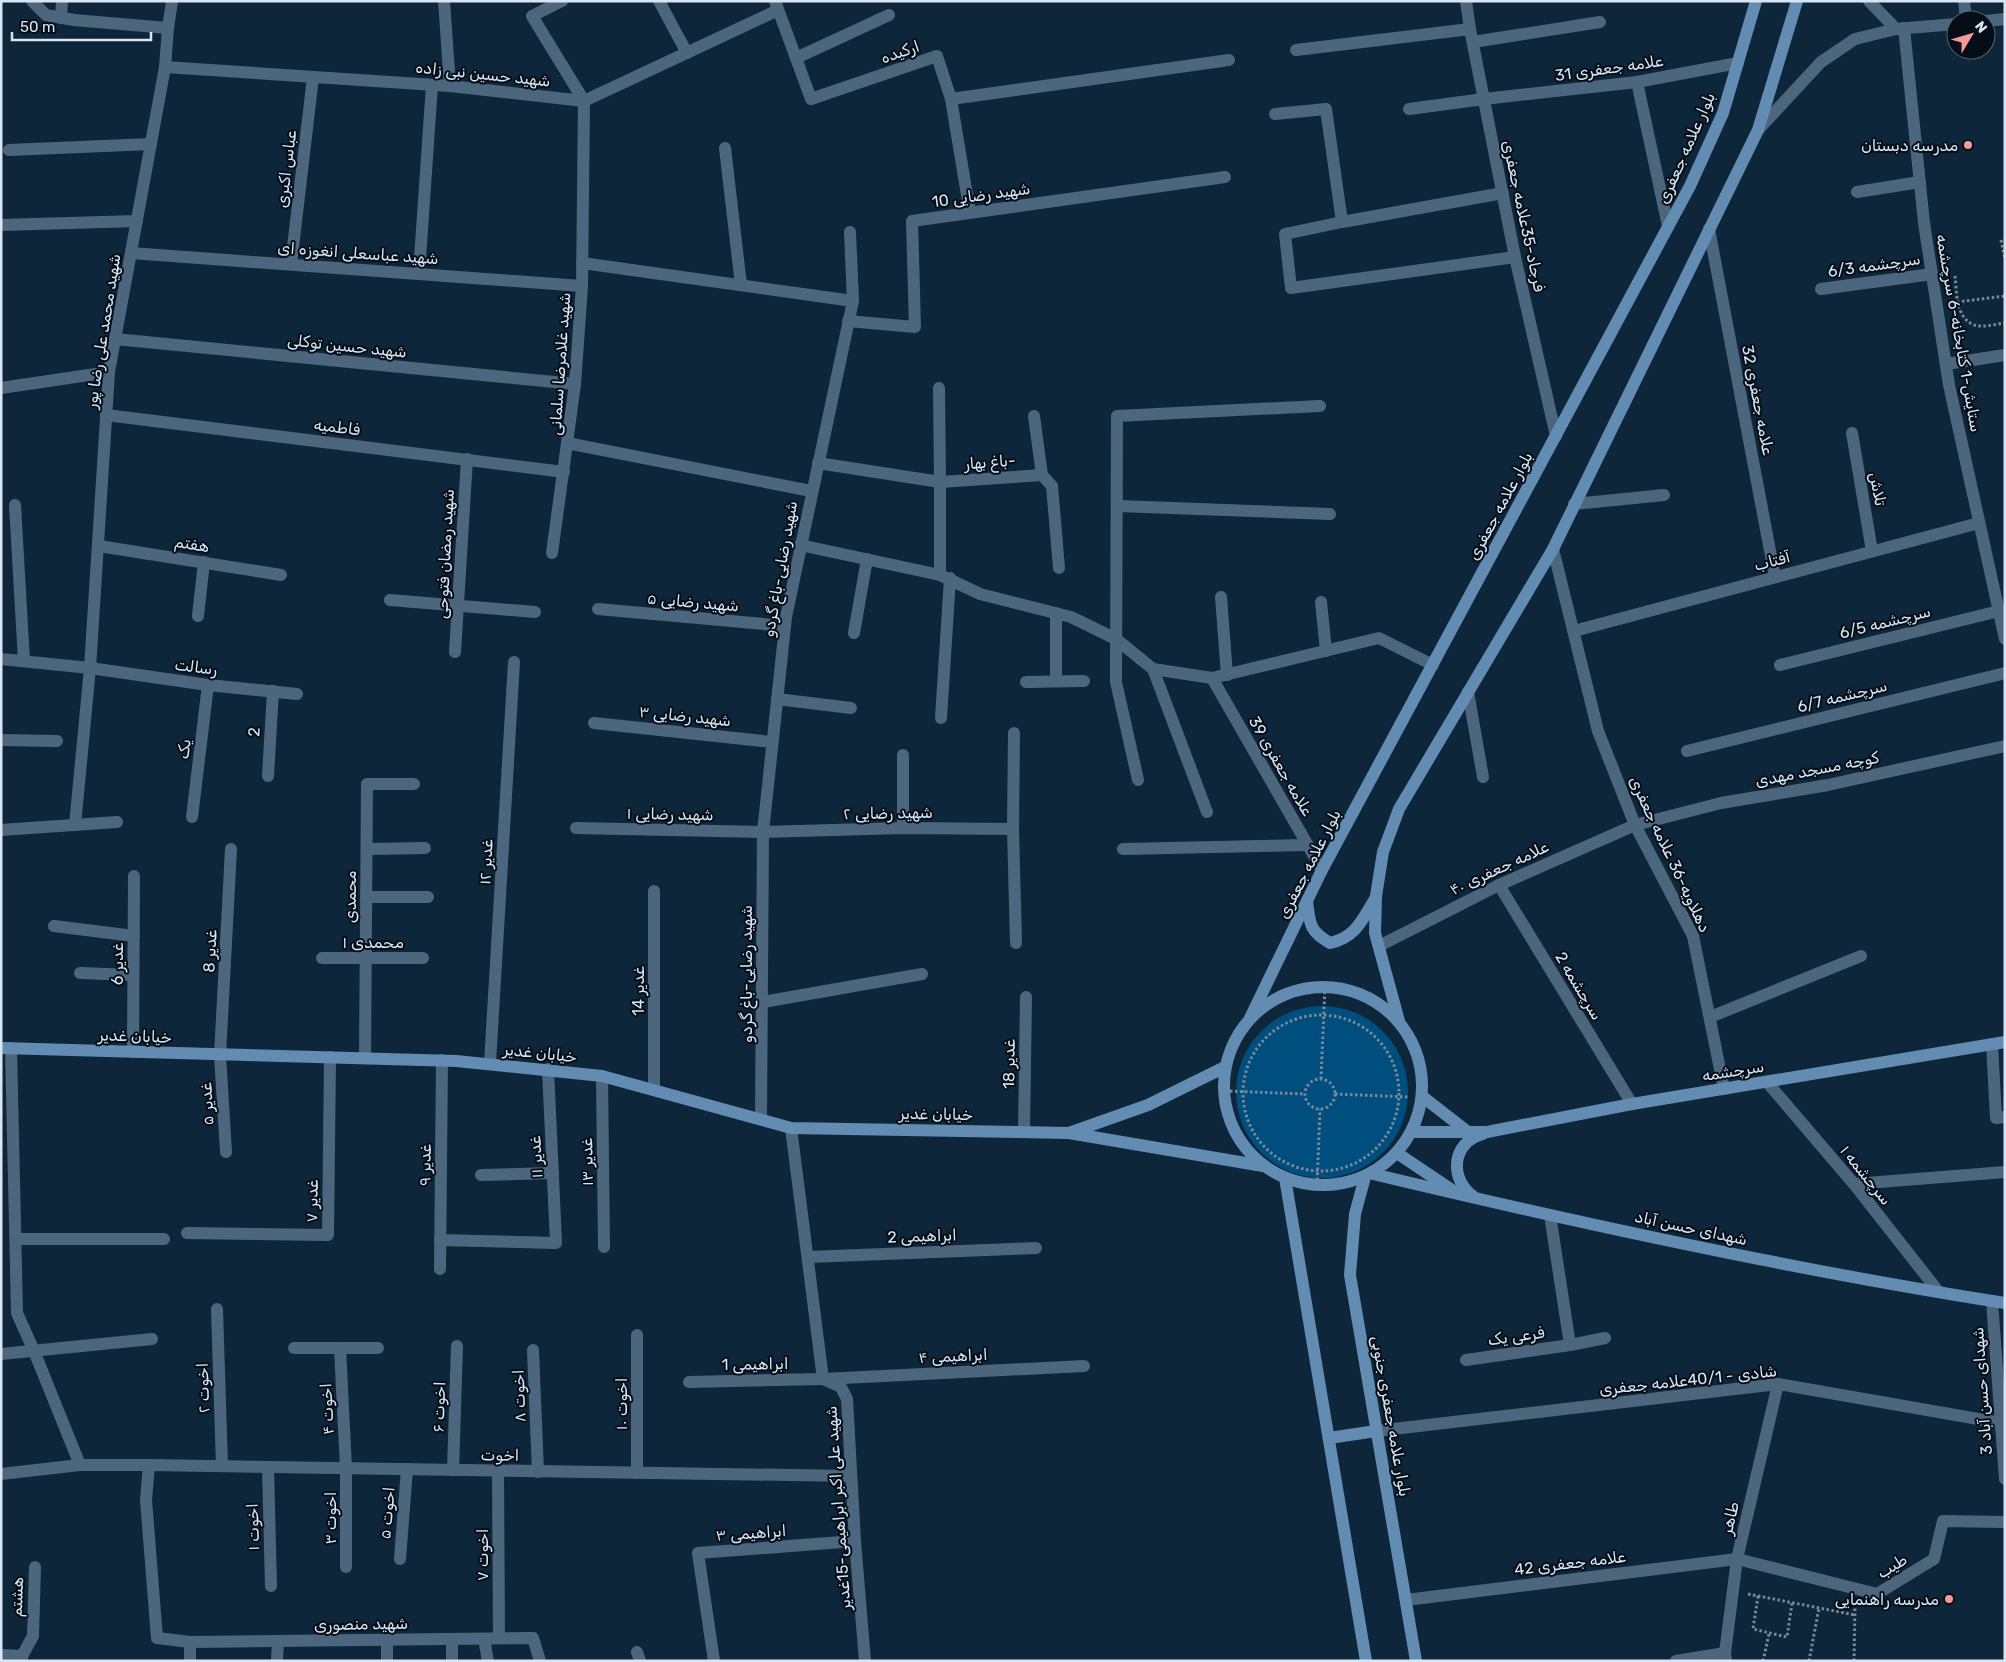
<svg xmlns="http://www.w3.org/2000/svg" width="2006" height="1662" font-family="Rubik,Cairo,sans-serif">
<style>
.green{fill:#004e7e}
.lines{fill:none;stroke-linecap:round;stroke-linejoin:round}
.path{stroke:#788a9a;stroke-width:3;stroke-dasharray:2.5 2.5;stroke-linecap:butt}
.street{stroke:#4c677d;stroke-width:12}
.secondary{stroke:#628cb1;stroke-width:12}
.poi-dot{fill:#f59b97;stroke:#050e17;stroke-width:2}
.labels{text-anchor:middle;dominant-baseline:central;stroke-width:4;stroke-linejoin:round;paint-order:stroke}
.street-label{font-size:16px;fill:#d8e6f3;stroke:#050e17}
.poi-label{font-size:16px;fill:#d8e6f3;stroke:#050e17;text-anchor:end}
</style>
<rect width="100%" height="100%" fill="#0e2639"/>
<!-- green -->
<circle class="green" cx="1322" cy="1092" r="86"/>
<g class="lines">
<!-- path -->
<g class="path">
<path d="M2001 240 2005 259"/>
<path d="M1955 276C1957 292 1955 317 1974 325 1983 328 1996 324 2005 323"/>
<path d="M1957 302 2005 296"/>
<circle cx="1321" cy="1093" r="78"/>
<circle cx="1320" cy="1094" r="15"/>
<path d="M1321 1079 1325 986"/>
<path d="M1225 1091 1305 1094"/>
<path d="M1335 1094 1409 1097"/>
<path d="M1317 1185 1320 1109"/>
<path d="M1748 1594 1855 1615"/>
<path d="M1758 1596 1753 1629 1787 1637 1792 1603"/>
<path d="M1763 1661 1769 1634"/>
<path d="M1809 1661 1819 1608"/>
<path d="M1854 1661 1855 1604"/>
</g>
<!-- street -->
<g class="street">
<path d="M32 1 46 15 74 20 168 28"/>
<path d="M444 1 450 86"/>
<path d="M562 1 532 16 584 101 582 286 575 384 567 443 811 491"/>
<path d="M659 1 687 53"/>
<path d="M775 1 811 99 937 56 951 99 970 213"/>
<path d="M1466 1 1470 29 1515 257 1556 436"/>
<path d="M1869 1 1896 29"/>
<path d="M1964 1 1966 20"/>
<path d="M61 18 62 1"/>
<path d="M1986 21 2005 19"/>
<path d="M1904 28 1924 223 1949 385 2005 639"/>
<path d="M1473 42 1600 22"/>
<path d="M1296 50 1470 29"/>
<path d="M796 58 889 15"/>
<path d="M165 67 450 86 584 101 778 10"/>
<path d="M1637 82 1668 226"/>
<path d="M951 99 1229 60"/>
<path d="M1409 109 1484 99 1637 82 1738 63"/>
<path d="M1275 114 1326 109 1342 222 1503 193"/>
<path d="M1758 130 1821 62 1855 39 1896 29 1956 24"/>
<path d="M725 148 741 285"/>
<path d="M9 150 151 144"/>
<path d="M1857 192 1920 182"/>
<path d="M1342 222 1285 234 1291 288 1515 257"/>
<path d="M1 225 137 221"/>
<path d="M1709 229 1775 577"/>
<path d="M850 232 853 301"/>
<path d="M131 253 582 286"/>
<path d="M582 263 853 301 786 617 763 832 761 1119"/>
<path d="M291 264 313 77"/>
<path d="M419 273 432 85"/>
<path d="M1821 289 1932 274"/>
<path d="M848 321 915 327 912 221 1225 177"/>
<path d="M115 339 575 384"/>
<path d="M1946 364 2005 355"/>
<path d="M1 388 109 372"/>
<path d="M939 388 940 482 1042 475"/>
<path d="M106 415 564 472"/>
<path d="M1034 416 1042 475 1052 486 1059 568"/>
<path d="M1852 433 1872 551"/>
<path d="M818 463 940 482V575"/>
<path d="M1574 504 1664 495"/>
<path d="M15 505 24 661"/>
<path d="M1118 506 1330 514"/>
<path d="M800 545 940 575 980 594 1071 617 1116 639 1153 669 1212 678 1379 638 1433 665"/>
<path d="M99 546 281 575"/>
<path d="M1553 549 1598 731 1635 825 1693 936 1724 1089"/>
<path d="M552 553 567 443"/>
<path d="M1221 597 1227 675"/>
<path d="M390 600 535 612"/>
<path d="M1321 602 1326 651"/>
<path d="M598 609 785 626"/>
<path d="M198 616 204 562"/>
<path d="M1574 631 1979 523"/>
<path d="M854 633 867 559"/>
<path d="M455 652 467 459"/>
<path d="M1 659 90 668 208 685 297 694"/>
<path d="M1780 665 1999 611"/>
<path d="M1153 669 1207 812"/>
<path d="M1212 678 1322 870"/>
<path d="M1056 681V613"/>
<path d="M1026 682 1084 681"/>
<path d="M1468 692 1483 777"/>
<path d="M777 699 851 708"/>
<path d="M941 718 950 578"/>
<path d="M594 723 772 742"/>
<path d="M1 740 57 741"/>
<path d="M1687 751 2005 673"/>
<path d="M903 755V828"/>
<path d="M268 776 273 691"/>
<path d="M1138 780 1116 682 1117 416 1320 406"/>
<path d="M192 817 208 685"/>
<path d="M75 825 90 668 109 372 165 67 168 28 172 1"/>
<path d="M576 828 763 832 903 828 1013 829 1016 943"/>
<path d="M1013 829 1014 733"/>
<path d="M1 830 117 822"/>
<path d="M367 849 425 848"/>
<path d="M1123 849 1308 845"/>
<path d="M1499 885 1632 1104"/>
<path d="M366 897H428"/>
<path d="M54 926 134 936"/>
<path d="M1379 946 1499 885 1635 825 1721 803 1828 785 2005 746"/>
<path d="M322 958H423"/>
<path d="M80 973 133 975"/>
<path d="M763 1002 922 974"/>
<path d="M1710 1017 1861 956"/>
<path d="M1992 1044 1996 1118 2005 1117"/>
<path d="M11 1048 17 1313 34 1351 80 1465H149L146 1500 157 1638 190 1642V1661"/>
<path d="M133 1052 134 876"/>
<path d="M365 1058 367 784H414"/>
<path d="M490 1063 514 662"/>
<path d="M602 1076 604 1247"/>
<path d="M1767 1082 1854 1184 1938 1291"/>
<path d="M654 1090V891"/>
<path d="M791 1128 823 1379 841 1387 847 1399 855 1541 865 1661"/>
<path d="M1024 1132 1026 997"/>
<path d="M226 1152 220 1055 231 849"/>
<path d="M481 1175 553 1173"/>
<path d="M1854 1184 2005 1172"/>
<path d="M1550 1215 1570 1345"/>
<path d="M187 1233 328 1235 330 1057"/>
<path d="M16 1239H164"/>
<path d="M440 1240 556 1243 548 1069"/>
<path d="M808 1257 1036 1248"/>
<path d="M440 1269 442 1060"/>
<path d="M1992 1301 2005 1479"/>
<path d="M217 1309 222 1466"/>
<path d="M294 1348H378"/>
<path d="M340 1348 346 1468V1567"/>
<path d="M533 1350 538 1472"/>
<path d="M1 1354 152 1339"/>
<path d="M1466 1360 1570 1345 1605 1338"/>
<path d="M689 1382 823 1379 1084 1366"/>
<path d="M1376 1431 1778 1384 2001 1423"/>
<path d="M149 1465 851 1476"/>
<path d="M268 1467 271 1586"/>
<path d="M453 1470 457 1346"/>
<path d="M498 1471 499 1638"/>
<path d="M637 1473V1335"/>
<path d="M1 1474 80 1465"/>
<path d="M400 1559 407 1469"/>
<path d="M1406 1600 1737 1559 1877 1594 1934 1559 1943 1521 2005 1522"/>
<path d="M452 1639V1661"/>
<path d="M484 1639 488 1661"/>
<path d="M190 1642 533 1638 540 1661"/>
<path d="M637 1652 640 1661"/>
<path d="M1 1655 22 1656"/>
<path d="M22 1661V1656L33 1636 35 1567"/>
<path d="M277 1661 278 1641"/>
<path d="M387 1661V1640"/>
<path d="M714 1661 698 1553 855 1541"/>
<path d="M1676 1661 1725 1653"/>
<path d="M1726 1661 1725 1653 1737 1559 1778 1384"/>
</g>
<!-- secondary -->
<g class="secondary">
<path d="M1307 901C1310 924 1309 931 1330 943 1356 937 1362 920 1375 899"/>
<circle cx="1323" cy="1086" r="99"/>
<path d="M1250 1018 1322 870 1690 186 1723 113 1756 1"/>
<path d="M1399 1021 1375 933 1376 896 1383 852 1399 809 1553 549 1758 130 1797 1"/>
<path d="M1 1048 456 1061 602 1076 791 1128 1069 1133"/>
<path d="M1225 1067 1148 1105 1069 1133 1263 1166"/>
<path d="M1423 1097 1468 1132"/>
<path d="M1412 1132H1487L1632 1104 2005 1042"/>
<path d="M1397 1153 1452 1190"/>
<path d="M1373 1174C1582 1224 1793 1270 2005 1303"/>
<path d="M1365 1177 1355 1214 1350 1275 1416 1661"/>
<path d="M1285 1178 1366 1661"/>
<path d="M1474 1197C1449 1180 1451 1142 1483 1134"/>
<path d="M1329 1438 1376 1431"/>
</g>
</g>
<!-- markers -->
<g class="poi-dot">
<circle cx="1968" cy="145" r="5"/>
<circle cx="1949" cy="1599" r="5"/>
</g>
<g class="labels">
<!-- street labels -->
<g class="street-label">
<text transform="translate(900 52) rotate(-19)">ارکیده</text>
<text transform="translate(1609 68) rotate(-8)">علامه جعفری 31</text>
<text transform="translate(483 74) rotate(6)">شهید حسین نبی زاده</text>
<text transform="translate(1686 148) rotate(-66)">بلوار علامه جعفری</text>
<text transform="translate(286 169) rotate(-83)">عباس اکبری</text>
<text transform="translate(981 195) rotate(-8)">شهید رضایی 10</text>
<text transform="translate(1524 216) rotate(78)">فرجاد-35علامه جعفری</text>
<text transform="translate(358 253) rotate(4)">شهید عباسعلی انغوزه ای</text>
<text transform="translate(1874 265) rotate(-8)">سرچشمه 6/3</text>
<text transform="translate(103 331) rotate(-81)">شهید محمد علی رضا پور</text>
<text transform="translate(1959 333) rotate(80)">ستایش-1 کتابخانه-6 سرچشمه</text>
<text transform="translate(347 346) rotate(6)">شهید حسین توکلی</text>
<text transform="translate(560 364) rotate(-86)">شهید غلامرضا سلمانی</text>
<text transform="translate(1758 400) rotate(79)">علامه جعفری 32</text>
<text transform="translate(337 427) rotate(7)">فاطمیه</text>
<text transform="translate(990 462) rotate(-4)">باغ بهار-</text>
<text transform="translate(1878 489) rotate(80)">تلاش</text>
<text transform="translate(1500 506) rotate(-62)">بلوار علامه جعفری</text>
<text transform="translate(192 544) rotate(9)">هفتم</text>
<text transform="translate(445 554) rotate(-87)">شهید رمضان فتوحی</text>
<text transform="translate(1772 561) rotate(-15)">آفتاب</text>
<text transform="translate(780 569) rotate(-80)">شهید رضایی-باغ گردو</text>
<text transform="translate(693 602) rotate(5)">شهید رضایی ۵</text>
<text transform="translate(1885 622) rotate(-14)">سرچشمه 6/5</text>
<text transform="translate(196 667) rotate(7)">رسالت</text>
<text transform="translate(1842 696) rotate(-14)">سرچشمه 6/7</text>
<text transform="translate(685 716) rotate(6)">شهید رضایی ۳</text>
<text transform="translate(254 732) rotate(-87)">2</text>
<text transform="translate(184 749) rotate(-83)">یک</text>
<text transform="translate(1281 766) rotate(60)">علامه جعفری 39</text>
<text transform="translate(1817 769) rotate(-11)">کوچه مسجد مهدی</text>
<text transform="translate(888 813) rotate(-1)">شهید رضایی ۲</text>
<text transform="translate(670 814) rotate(1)">شهید رضایی ۱</text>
<text transform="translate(1670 854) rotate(65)">دهلاویه-36 علامه جعفری</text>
<text transform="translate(486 862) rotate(-87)">غدیر ۱۲</text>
<text transform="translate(1309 864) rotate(-63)">بلوار علامه جعفری</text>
<text transform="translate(1499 868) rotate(-25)">علامه جعفری ۴۰</text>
<text transform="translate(350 897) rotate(-90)">محمدی</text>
<text x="373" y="942">محمدی ۱</text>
<text transform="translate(210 951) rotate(-87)">غدیر 8</text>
<text transform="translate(117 964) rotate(-90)">غدیر 6</text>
<text transform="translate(746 974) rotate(-90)">شهید رضایی-باغ گردو</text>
<text transform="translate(1579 986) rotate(59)">سرچشمه 2</text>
<text transform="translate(638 991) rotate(-90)">غدیر 14</text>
<text transform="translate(135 1036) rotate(2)">خیابان غدیر</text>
<text transform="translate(540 1053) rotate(6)">خیابان غدیر</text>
<text transform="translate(1009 1064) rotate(-89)">غدیر 18</text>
<text transform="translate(1733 1071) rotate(-9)">سرچشمه</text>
<text transform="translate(207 1104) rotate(-93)">غدیر ۵</text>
<text transform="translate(936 1114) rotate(1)">خیابان غدیر</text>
<text transform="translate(536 1157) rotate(-93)">غدیر ۱۱</text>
<text transform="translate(587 1162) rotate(-91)">غدیر ۱۳</text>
<text transform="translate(425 1165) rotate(-89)">غدیر ۹</text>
<text transform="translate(1866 1175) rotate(51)">سرچشمه ۱</text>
<text transform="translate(312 1201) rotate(-89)">غدیر ۷</text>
<text transform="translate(1691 1228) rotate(12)">شهدای حسن آباد</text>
<text transform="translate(922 1236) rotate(-2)">ابراهیمی 2</text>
<text transform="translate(1516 1336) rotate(-8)">فرعی یک</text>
<text transform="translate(953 1356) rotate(-3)">ابراهیمی ۴</text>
<text transform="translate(755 1364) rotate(-1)">ابراهیمی 1</text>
<text transform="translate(1688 1380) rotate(-6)">شادی - 40/1علامه جعفری</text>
<text transform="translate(203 1388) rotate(-92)">اخوت ۲</text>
<text transform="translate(1982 1391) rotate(-94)">شهدای حسن آباد 3</text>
<text transform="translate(519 1396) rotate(-92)">اخوت ۸</text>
<text transform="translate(621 1404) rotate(-90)">اخوت ۱۰</text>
<text transform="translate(439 1407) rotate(-88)">اخوت ۶</text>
<text transform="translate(327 1409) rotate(-93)">اخوت ۴</text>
<text transform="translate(1391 1416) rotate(80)">بلوار علامه جعفری جنوبی</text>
<text transform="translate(500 1455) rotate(1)">اخوت</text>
<text transform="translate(838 1508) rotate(-94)">شهید علی اکبر ابراهیمی-15غدیر</text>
<text transform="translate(387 1513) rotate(-85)">اخوت ۵</text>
<text transform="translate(330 1518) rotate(-90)">اخوت ۳</text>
<text transform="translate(1730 1518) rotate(-77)">طاهر</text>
<text transform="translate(253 1527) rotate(-92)">اخوت ۱</text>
<text transform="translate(751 1533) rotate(-4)">ابراهیمی ۳</text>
<text transform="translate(482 1555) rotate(-90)">اخوت ۷</text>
<text transform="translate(1570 1563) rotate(-7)">علامه جعفری 42</text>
<text transform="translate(1892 1566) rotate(-31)">طیب</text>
<text transform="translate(17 1597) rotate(-88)">هشتم</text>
<text transform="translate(361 1624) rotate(-1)">شهید منصوری</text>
</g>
<!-- poi labels -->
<g class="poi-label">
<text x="1958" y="145">مدرسه دبستان</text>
<text x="1939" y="1599">مدرسه راهنمایی</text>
</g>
</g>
<!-- border -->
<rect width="2006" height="1662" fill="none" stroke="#d8e6f3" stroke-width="5"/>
<!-- north arrow -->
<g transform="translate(1971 35) rotate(52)"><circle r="24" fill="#050e17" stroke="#59646f"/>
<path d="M0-4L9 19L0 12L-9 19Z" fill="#f59b97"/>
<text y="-8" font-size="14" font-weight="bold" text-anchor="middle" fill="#d8e6f3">N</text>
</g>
<!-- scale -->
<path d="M12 32v8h139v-8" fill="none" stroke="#d8e6f3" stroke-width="2.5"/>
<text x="20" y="32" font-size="15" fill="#d8e6f3" stroke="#050e17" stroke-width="4" paint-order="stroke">50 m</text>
</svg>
